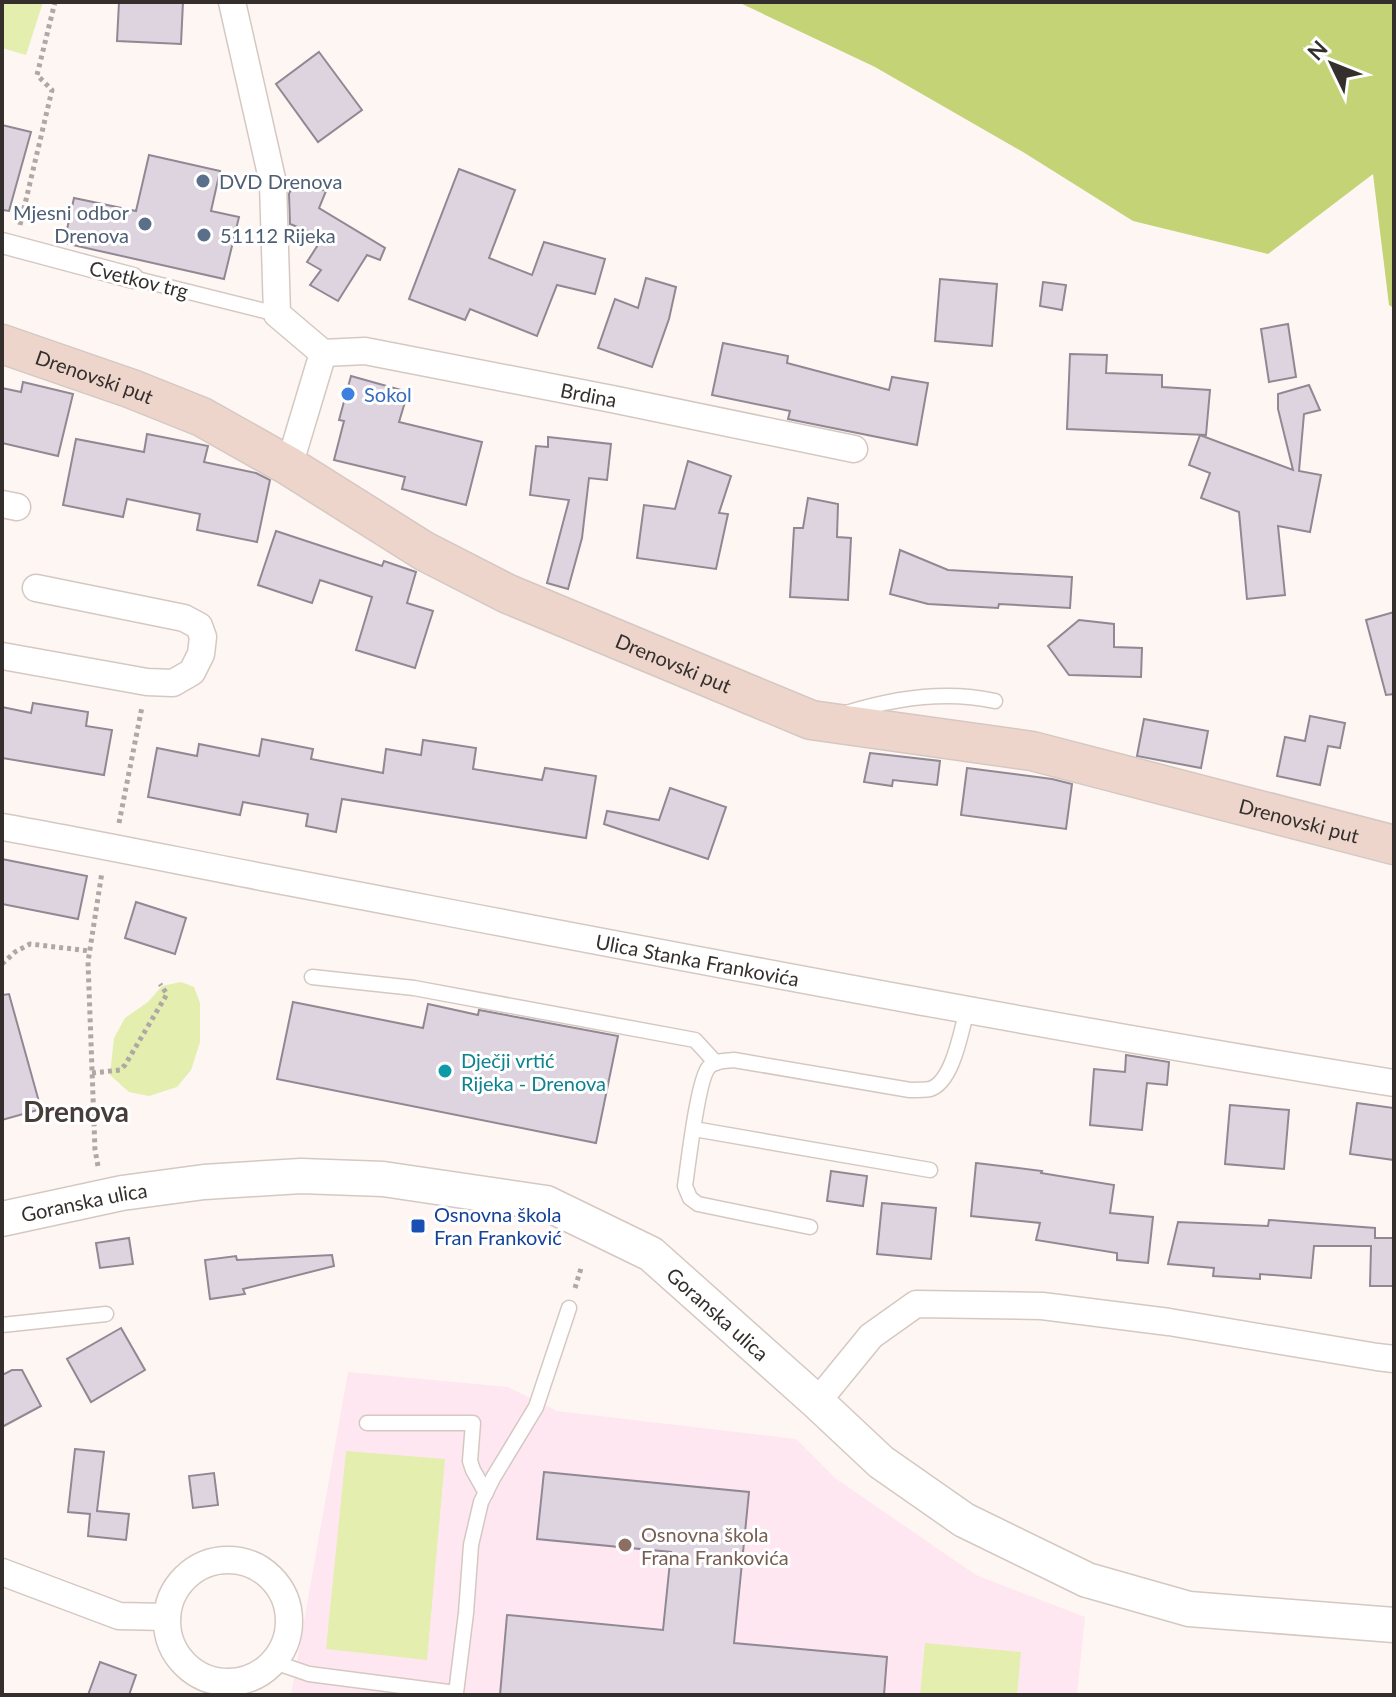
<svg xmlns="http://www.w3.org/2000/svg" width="1396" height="1697" font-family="Lato,sans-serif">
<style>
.education{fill:#ffe7f2}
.green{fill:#e3eeaf}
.forest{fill:#c4d376}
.building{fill:#ddd4df;stroke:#908892;stroke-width:2}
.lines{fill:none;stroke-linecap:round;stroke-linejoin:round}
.service-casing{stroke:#d5c8c2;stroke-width:17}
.pedestrian-casing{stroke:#d5c8c2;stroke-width:23}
.minor-casing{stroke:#d5c8c2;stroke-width:29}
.tertiary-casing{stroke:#d5c8c2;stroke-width:37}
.secondary-casing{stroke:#d5c8c2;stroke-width:41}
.path{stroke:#afa8a5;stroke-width:5;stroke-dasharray:4 4;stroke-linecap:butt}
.service{stroke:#fff;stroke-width:14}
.pedestrian{stroke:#fff;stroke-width:20}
.minor{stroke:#fff;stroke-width:26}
.tertiary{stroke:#fff;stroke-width:34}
.secondary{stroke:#edd5cc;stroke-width:38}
.service-dot{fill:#5c6f8a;stroke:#fff;stroke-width:3}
.shop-dot{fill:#3f7fe0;stroke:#fff;stroke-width:3}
.culture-dot{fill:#0f9aa8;stroke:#fff;stroke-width:3}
.transit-dot{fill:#1a4fb4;stroke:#fff;stroke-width:3}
.education-dot{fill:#8d6e63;stroke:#fff;stroke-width:3}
.labels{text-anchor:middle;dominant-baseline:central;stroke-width:6;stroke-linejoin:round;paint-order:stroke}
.service-label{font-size:20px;fill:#4e5e75;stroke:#fff;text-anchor:start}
.street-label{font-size:20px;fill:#342f2d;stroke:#fff}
.shop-label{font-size:20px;fill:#366cbe;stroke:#fff;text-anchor:start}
.culture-label{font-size:20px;fill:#0d838f;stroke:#fff;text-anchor:start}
.transit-label{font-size:20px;fill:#164399;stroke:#fff;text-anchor:start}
.education-label{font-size:20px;fill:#785e54;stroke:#fff;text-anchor:start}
.district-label{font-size:28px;font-weight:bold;fill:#483e39;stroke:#fff}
</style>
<rect width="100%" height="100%" fill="#fef6f2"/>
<!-- education -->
<path class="education" d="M348 1372 508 1387 557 1411 796 1439 835 1478 976 1575 1085 1617 1077 1695H291Z"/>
<!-- green -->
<g class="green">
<path d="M2 2H43L26 55 2 48Z"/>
<path d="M181 982 194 987 200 1003V1042L191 1070 177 1087 149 1096 129 1092 110 1075 114 1038 125 1018 148 1002 162 986Z"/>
<path d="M346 1451 445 1459 427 1660 326 1649Z"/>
<path d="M925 1643 1021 1652 1017 1695H920Z"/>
</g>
<!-- forest -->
<path class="forest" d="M738 2H1394V308L1389 305 1373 174 1268 254 1133 221 1023 152 875 67Z"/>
<!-- building -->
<g class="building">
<path d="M119 2H183L181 44 117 41Z"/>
<path d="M319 52 362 110 318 142 276 84Z"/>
<path d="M2 125 31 132 9 211 2 210Z"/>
<path d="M149 155 220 171 211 211 239 217 224 279 64 243 74 198 136 211Z"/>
<path d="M459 169 515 190 489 258 532 275 544 242 605 259 595 294 557 285 537 336 470 309 465 320 409 299Z"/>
<path d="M294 182H304L326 191 319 208 385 248 380 260 367 255 338 301 310 285 321 270 307 262 323 237 290 224 289 194Z"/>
<path d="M646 278 676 287 669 319 652 367 598 348 615 299 638 308Z"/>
<path d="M940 279 997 284 992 346 935 341Z"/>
<path d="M1043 282 1066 285 1062 310 1040 306Z"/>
<path d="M1288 324 1296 377 1269 382 1261 329Z"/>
<path d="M723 343 788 356 787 363 889 390 892 377 928 383 917 445 788 419 790 411 712 395Z"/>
<path d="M1070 354 1107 355 1106 373 1162 375V387L1210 390 1206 435 1067 429Z"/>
<path d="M351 376 408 392 399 422 482 442 466 505 402 489 405 477 334 460 344 421 339 420Z"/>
<path d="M23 382 73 394 58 456 2 443V388L21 392Z"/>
<path d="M1309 385 1320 410 1304 414 1299 471 1321 475 1310 532 1278 526 1285 595 1247 599 1239 512 1201 498 1210 473 1189 465 1200 435 1293 470 1278 409V394Z"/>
<path d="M147 434 208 446 204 462 256 473 270 480 257 542 197 530 200 514 127 499 123 517 63 505 76 439 144 452Z"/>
<path d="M548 437 611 444 607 480 589 478 582 538 568 589 547 583 569 500 530 495 536 446 548 447Z"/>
<path d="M688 461 731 476 719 513 728 514 716 569 637 558 644 505 675 509Z"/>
<path d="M808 498 838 504 837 537 851 538 848 600 790 597 794 528H803Z"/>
<path d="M276 531 382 566 384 561 416 572 407 603 433 611 415 668 356 650 372 597 320 580 312 603 258 585Z"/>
<path d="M900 550 948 570 1072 577 1070 608 999 604 998 608 928 604 890 594Z"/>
<path d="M1394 612V694L1386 695 1366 620Z"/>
<path d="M1079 620 1114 624V647L1142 648 1141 677 1069 675 1048 646Z"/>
<path d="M33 703 88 712 86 726 112 730 104 775 2 758V707L31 713Z"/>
<path d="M1310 716 1345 723 1340 748 1328 746 1320 785 1277 776 1285 737 1305 741Z"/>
<path d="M1144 719 1208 731 1201 768 1137 756Z"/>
<path d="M262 739 313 749 311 759 383 773 386 749 421 755 423 740 476 748 473 769 542 780 545 768 596 776 586 838 342 799 336 832 306 826 308 814 243 802 240 815 148 797 157 748 197 756 199 744 259 756Z"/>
<path d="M870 753 940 761 937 785 893 780 892 786 864 782Z"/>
<path d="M967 768 1052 779 1072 784 1066 829 961 815Z"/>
<path d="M670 788 726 807 708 859 604 824 607 811 659 820Z"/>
<path d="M2 859 87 876 78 919 2 904Z"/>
<path d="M136 902 186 918 175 954 125 938Z"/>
<path d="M9 994 41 1109 2 1120V995Z"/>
<path d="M293 1002 423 1028 428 1004 478 1015 479 1010 618 1036 596 1143 277 1079Z"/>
<path d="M1126 1055 1169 1062 1167 1085 1147 1083 1142 1130 1090 1125 1094 1069 1125 1072Z"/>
<path d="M1357 1103 1394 1108V1160L1350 1154Z"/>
<path d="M1230 1105 1289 1110 1284 1169 1225 1164Z"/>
<path d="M976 1163 1042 1171 1041 1173 1114 1185 1110 1213 1153 1217 1148 1263 1117 1260V1253L1036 1240 1040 1223 971 1216Z"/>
<path d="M831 1171 867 1176 863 1206 827 1201Z"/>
<path d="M882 1203 936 1208 931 1259 877 1254Z"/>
<path d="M1269 1220 1375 1228V1238H1394V1286H1370L1371 1246H1314L1311 1278 1260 1274V1279L1213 1276 1214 1268 1168 1264 1178 1222 1268 1226Z"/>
<path d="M129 1238 133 1264 100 1268 96 1243Z"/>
<path d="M332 1255 334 1266 243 1289 245 1294 210 1299 205 1260 236 1256 237 1260Z"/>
<path d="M121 1328 145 1370 91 1402 67 1359Z"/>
<path d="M12 1370H22L41 1406 2 1427V1375Z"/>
<path d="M75 1449 104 1452 97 1511 129 1514 126 1540 88 1536 90 1514 68 1512Z"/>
<path d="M544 1472 749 1492 734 1643 887 1657 884 1695H500L507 1615 663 1630 671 1552 537 1539Z"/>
<path d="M214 1473 218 1505 193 1508 189 1476Z"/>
<path d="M100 1662 136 1675 129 1695H88Z"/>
</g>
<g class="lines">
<defs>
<g id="service">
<path d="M133 278 277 314"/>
<path d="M846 713C894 698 946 690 995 701"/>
<path d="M312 977 414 988 695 1040 716 1063"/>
<path d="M694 1129 930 1170"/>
<path d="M810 1227 698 1204 690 1198 685 1186C688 1165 698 1078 709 1067 715 1060 726 1061 734 1060L910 1090C916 1090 924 1090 930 1089 953 1082 961 1031 967 1010"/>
<path d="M2 1325 106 1314"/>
<path d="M367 1423H473L470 1461 473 1470 486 1493"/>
<path d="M274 1662 309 1674 456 1693 466 1613 471 1545 481 1502 493 1478 536 1407 569 1308"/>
</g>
<path id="pedestrian" d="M2 243 133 278"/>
<g id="minor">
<path d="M232 2 273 183 277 314 323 353 289 466"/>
<path id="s1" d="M323 353 365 351 612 399 854 449"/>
<path d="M2 504 17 507"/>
<path d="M2 656 147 682 173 683 192 672 201 654 203 637 199 626 184 618 36 588"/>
<path id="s2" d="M2 827C98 844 193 864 288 882 656 952 1024 1024 1394 1083"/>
<path d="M817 1402 871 1336 916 1304 1042 1306 1169 1322 1377 1357 1394 1359"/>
<circle cx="228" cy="1621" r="61"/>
<path d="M2 1572 119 1616 167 1617"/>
</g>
<g id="tertiary">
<path id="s3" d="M2 1219 122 1193 204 1182 301 1176 383 1179 546 1203 651 1254 817 1402 881 1462 964 1520 1087 1580 1189 1609 1394 1625"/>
</g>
<g id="secondary">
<path id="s4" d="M2 344 132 389 202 417 289 466 424 551 508 594 811 720 1032 751 1394 845"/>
</g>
</defs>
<!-- service casing -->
<use href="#service" class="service-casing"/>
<!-- pedestrian casing -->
<use href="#pedestrian" class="pedestrian-casing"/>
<!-- minor casing -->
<use href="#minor" class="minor-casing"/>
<!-- tertiary casing -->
<use href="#tertiary" class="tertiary-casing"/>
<!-- secondary casing -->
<use href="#secondary" class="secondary-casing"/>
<!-- path -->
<g class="path">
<path d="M20 225 52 90 37 75 55 2"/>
<path d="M119 823 142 707"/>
<path d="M2 964 15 952 30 944 90 951"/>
<path d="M92 1073 120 1070 125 1065 167 994 160 984"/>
<path d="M98 1166 95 1150 88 962 102 872"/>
<path d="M575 1288 582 1265"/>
</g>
<!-- service -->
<use href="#service" class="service"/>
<!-- pedestrian -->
<use href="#pedestrian" class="pedestrian"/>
<!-- minor -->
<use href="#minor" class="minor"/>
<!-- tertiary -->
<use href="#tertiary" class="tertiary"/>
<!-- secondary -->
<use href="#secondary" class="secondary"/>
</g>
<!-- markers -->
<g class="service-dot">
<circle cx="203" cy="181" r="8"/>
<circle cx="145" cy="224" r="8"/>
<circle cx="204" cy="235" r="8"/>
</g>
<circle class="shop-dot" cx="348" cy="394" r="8"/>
<circle class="culture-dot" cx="445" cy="1071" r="8"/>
<rect class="transit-dot" x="410" y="1218" width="16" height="16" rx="4"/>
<circle class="education-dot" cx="625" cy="1545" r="8"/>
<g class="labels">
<!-- service labels -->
<g class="service-label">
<text x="219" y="181">DVD Drenova</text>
<text x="129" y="212" text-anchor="end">Mjesni odbor<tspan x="129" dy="23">Drenova</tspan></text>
<text x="220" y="235">51112 Rijeka</text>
</g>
<!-- street labels -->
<g class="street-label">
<text transform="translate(139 279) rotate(14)">Cvetkov trg</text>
<text stroke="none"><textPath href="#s4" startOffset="98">Drenovski put</textPath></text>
<text stroke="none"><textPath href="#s1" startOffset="270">Brdina</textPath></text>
<text stroke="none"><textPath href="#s4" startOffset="746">Drenovski put</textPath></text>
<text stroke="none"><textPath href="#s4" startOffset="1394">Drenovski put</textPath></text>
<text stroke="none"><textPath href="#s2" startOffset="708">Ulica Stanka Frankovića</textPath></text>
<text stroke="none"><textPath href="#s3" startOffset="84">Goranska ulica</textPath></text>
<text stroke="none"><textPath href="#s3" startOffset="756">Goranska ulica</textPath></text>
</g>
<!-- shop labels -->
<g class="shop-label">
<text x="364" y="394">Sokol</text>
</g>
<!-- culture labels -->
<g class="culture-label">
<text x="461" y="1060">Dječji vrtić<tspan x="461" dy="23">Rijeka - Drenova</tspan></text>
</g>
<!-- transit labels -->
<g class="transit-label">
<text x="434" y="1214">Osnovna škola<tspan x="434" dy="23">Fran Franković</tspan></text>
</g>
<!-- education labels -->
<g class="education-label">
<text x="641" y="1534">Osnovna škola<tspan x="641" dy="23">Frana Frankovića</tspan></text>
</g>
<!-- district labels -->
<g class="district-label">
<text x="76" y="1111">Drenova</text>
</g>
</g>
<!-- border -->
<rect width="1396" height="1697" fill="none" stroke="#342f2d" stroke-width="8"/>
<!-- north arrow -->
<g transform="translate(1332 64) rotate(313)" stroke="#ffffff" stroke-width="6" paint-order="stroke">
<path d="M0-6L14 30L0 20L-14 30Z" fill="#342f2d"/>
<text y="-12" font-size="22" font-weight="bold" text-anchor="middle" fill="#342f2d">N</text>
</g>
</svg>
